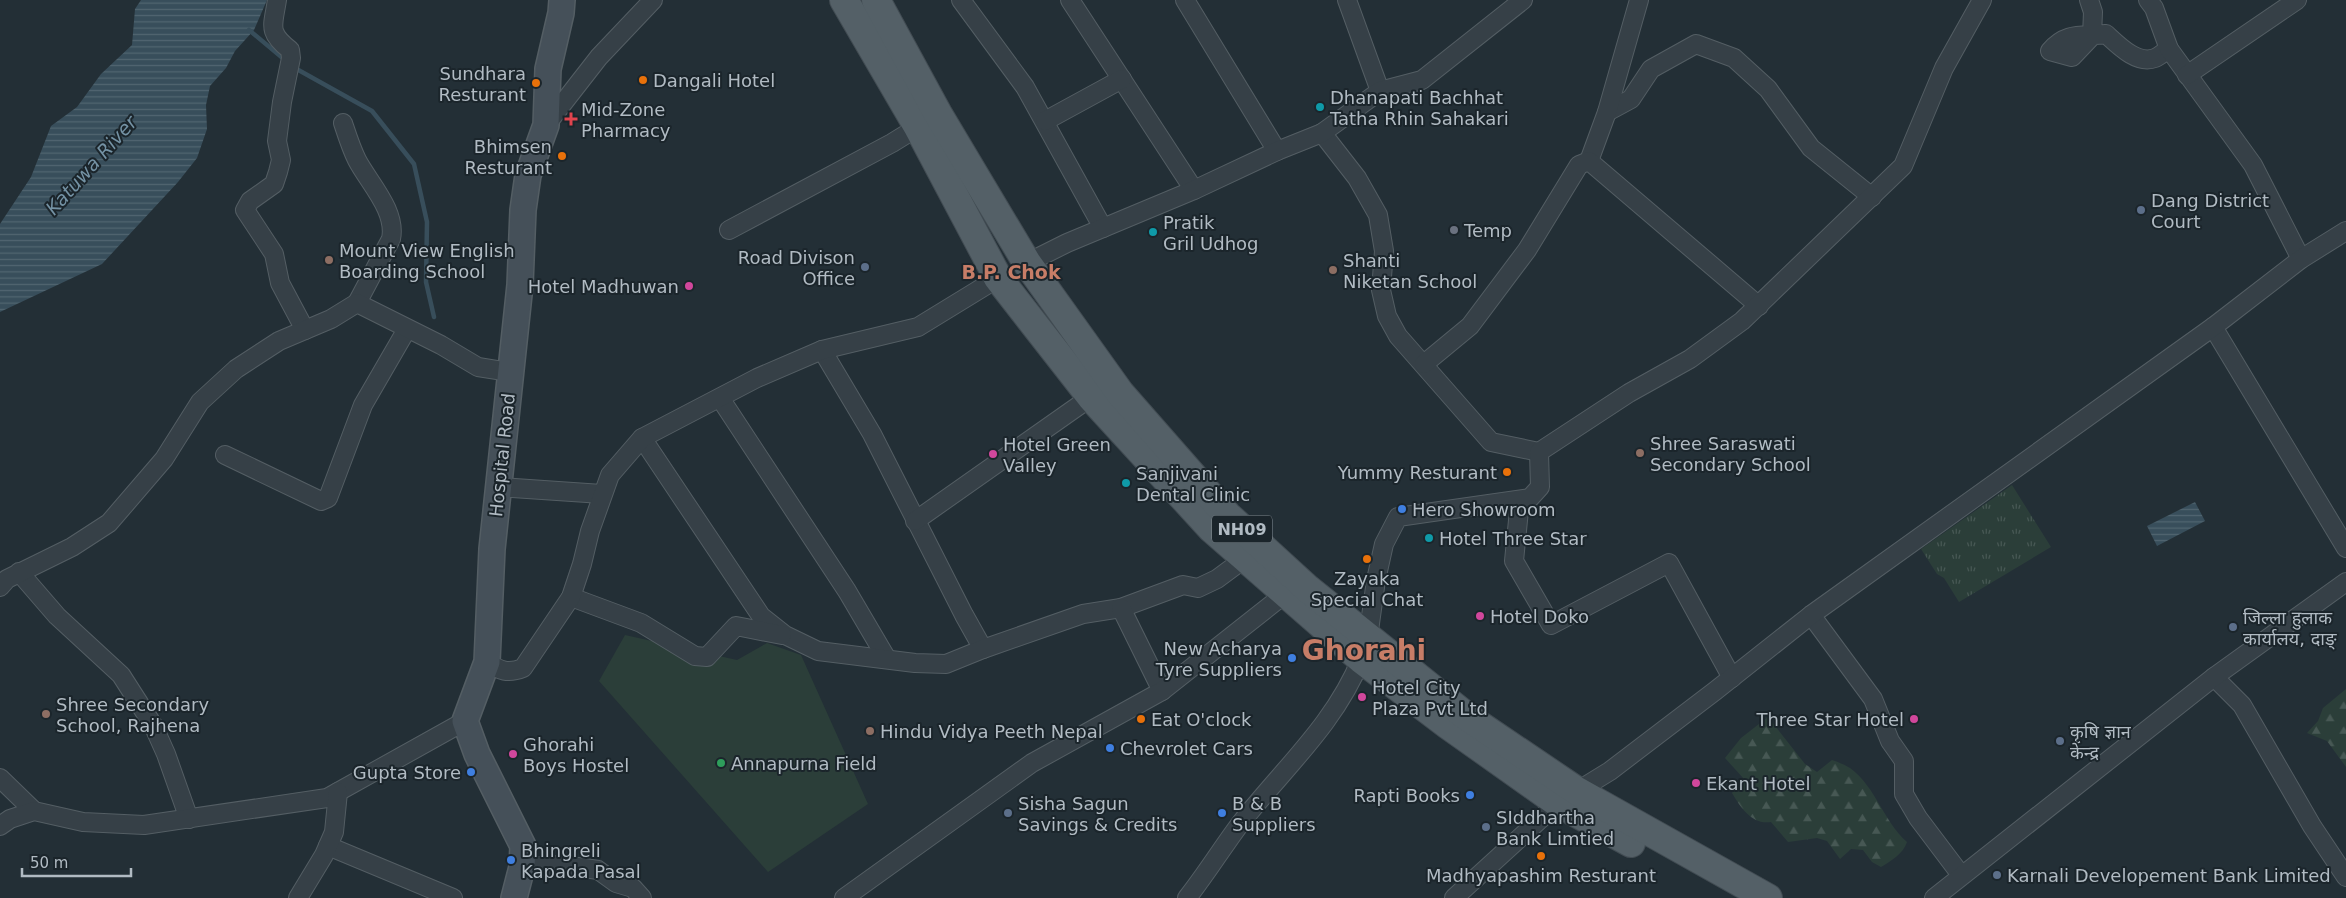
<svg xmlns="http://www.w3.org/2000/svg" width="2346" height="898" font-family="'DejaVu Sans','Noto Sans Devanagari',sans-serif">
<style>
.grass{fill:url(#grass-tufts)}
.forest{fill:url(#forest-firs)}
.park{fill:#2b3e39}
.water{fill:url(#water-rules)}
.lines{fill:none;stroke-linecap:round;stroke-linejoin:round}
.stream{stroke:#384e5b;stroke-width:4.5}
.street-casing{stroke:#545e64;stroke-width:20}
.secondary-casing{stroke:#545e64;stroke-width:28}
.primary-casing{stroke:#424c53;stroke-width:30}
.street{stroke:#364047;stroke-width:18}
.secondary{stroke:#455059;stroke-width:25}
.primary{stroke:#546067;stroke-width:28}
.food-dot{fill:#e8710a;stroke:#1b252b;stroke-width:2}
.culture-dot{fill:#0f9aa8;stroke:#1b252b;stroke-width:2}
.health-dot{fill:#e0444e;stroke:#1b252b;stroke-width:2}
.service-dot{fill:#5c6f8a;stroke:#1b252b;stroke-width:2}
.worship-dot{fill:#6b7280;stroke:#1b252b;stroke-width:2}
.education-dot{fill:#8d6e63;stroke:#1b252b;stroke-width:2}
.hotel-dot{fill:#d1479c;stroke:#1b252b;stroke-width:2}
.shop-dot{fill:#3f7fe0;stroke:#1b252b;stroke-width:2}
.leisure-dot{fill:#2e9e5b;stroke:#1b252b;stroke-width:2}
.labels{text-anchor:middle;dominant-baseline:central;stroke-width:4;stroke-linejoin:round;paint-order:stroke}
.shield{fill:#1b252b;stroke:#848e95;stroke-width:1}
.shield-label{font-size:16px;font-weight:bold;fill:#b1bbc3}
.poi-label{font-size:18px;fill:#b1bbc3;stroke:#1b252b;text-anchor:start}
.street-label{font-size:18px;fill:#b1bbc3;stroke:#1b252b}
.water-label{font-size:19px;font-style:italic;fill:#7492a4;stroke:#1b252b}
.neighbourhood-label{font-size:19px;font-weight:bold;fill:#c77d67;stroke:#1b252b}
.town-label{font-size:28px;font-weight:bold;fill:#c77d67;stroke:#1b252b}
</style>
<defs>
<pattern id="grass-tufts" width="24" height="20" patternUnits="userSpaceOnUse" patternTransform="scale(1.25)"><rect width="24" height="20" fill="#2b3e39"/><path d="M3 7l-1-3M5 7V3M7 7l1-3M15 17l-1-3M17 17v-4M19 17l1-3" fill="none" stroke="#475854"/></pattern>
<pattern id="forest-firs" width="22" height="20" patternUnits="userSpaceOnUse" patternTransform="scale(1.25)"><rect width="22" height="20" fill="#2b3e39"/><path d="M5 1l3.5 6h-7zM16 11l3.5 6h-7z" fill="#475854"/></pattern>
<pattern id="water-rules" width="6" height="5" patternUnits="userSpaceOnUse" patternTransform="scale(1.25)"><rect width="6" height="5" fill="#384e5b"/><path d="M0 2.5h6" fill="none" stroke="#526671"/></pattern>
</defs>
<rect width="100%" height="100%" fill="#232f36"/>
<!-- grass -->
<path class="grass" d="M2012 485 2051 547 1959 602 1944 578 1937 574 1921 549Z"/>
<!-- forest -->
<g class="forest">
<path d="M2346 689V767L2327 741 2307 733 2318 721 2323 708Z"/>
<path d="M1768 717 1805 764 1817 772 1832 760C1838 762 1845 765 1850 768 1876 787 1883 821 1907 842 1903 854 1891 861 1881 867L1872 862 1863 850 1851 849 1840 859 1827 841 1817 838 1788 842 1771 822C1752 825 1741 808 1732 793L1744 779 1725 758 1741 738Z"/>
</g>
<!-- park -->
<path class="park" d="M625 635 737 660 767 643 801 655 868 804 768 872 599 681Z"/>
<!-- water -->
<g class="water">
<path d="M141 0H267L254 30 235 51 226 68 210 86 206 105 207 129 197 158 178 182 102 264 0 312V224L31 177 51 126 77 107 101 74 132 45 135 9Z"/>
<path d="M2195 502 2205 521 2157 546 2147 526Z"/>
</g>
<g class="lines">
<!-- stream -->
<g class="stream">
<path d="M249 30 285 60"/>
<path d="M293 67 372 111 414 164 427 222 426 282 434 317"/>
</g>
<defs>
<g id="street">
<path d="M277 0C273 26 267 32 290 50L291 58 282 102 277 141 281 160 278 172 274 184 250 201 245 210 274 254 280 283 305 330"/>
<path d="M961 0 1025 87 1103 228"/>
<path d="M1070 0 1194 190"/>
<path d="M1185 0 1277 151"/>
<path d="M1347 0 1380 91"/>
<path d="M2089 0 2093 12 2092 36 2072 57 2050 51C2067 31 2083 37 2106 34 2118 45 2137 65 2155 58 2160 56 2165 51 2169 49"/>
<path d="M2148 0 2154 8 2169 49 2253 165 2301 259"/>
<path d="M2187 75 2297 0"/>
<path d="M1607 112 1631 99 1651 69 1696 44 1734 58 1768 89 1811 148 1872 197"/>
<path d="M1045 121 1122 79"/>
<path d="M343 123C347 135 351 148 357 160 369 183 397 211 391 239L357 303"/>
<path d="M546 125 599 57 653 0"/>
<path d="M1322 133 1357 178 1378 215 1384 251 1381 290 1387 316 1398 336 1491 442 1539 452"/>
<path d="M1589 161 1607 112 1639 0"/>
<path d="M729 230 892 143 926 122"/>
<path d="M1027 263 1067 243 1194 190 1277 151 1322 133 1380 91 1422 80 1523 0"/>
<path d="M2213 327 2346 548"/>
<path d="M822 350 872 434 964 615 983 649"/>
<path d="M1424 364 1470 326 1527 250 1579 165 1589 161 1759 306"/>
<path d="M720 398 847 591 887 659"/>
<path d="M642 438 761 616 785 635 818 651 915 663 946 664 983 649 1083 614 1121 608 1183 585 1198 588 1217 579 1244 559"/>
<path d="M225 455 321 501 328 498 363 405 407 329"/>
<path d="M499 487 602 494"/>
<path d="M1520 500 1514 561 1551 625 1669 563 1732 678"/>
<path d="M915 521 1091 397"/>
<path d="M19 572 57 616 121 675 153 725 166 754 189 819"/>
<path d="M0 587 7 579 72 547 109 523 164 459 200 402 236 369 279 341 331 319 357 303 441 345 478 367 510 372"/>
<path d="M571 597 641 623 695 656 707 657 736 626 782 635"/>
<path d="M1121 608 1162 691"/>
<path d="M1811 615 1873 699 1890 741 1904 761V794L1918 818 1961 875"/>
<path d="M1368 638 1376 580 1384 544 1398 517 1530 498 1540 487 1539 452 1629 393 1690 359 1742 321 1903 166 1944 68 1982 0"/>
<path d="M487 662C500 671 508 674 523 668L571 597 582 564 590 531 610 475 642 438 757 378 822 350 918 327 998 278"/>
<path d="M2214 677 2242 705 2312 826 2346 877"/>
<path d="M0 778 34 811"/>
<path d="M0 826 10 819 34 811 83 822 144 825 327 798 465 721"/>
<path d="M328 846 453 898"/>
<path d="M522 867 564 865 598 870 616 883 633 888 642 898"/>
<path d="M298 898 324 855 334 832 338 792"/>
<path d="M844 898 1032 763 1162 691 1285 594"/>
<path d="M1187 898C1206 874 1222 848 1240 824 1282 770 1335 724 1361 659"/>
<path d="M1454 898 1558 803 1610 771 1715 691 1811 615 2213 327 2301 259 2346 231"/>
<path d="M1934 898 2214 677 2346 582"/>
</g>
<path id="secondary" d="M514 898 522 867 523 846 477 754 465 721 487 662 492 549 520 285 523 210 528 175 546 125 548 69 561 13 562 0"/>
<g id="primary">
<path d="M844 0 918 127 998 278 1091 397 1212 529 1361 659 1448 725 1558 803 1631 843"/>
<path d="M876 0 938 114 1027 263 1120 393 1227 515 1308 589 1466 716 1577 791 1768 898"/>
</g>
</defs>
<!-- street casing -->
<use href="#street" class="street-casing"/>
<!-- secondary casing -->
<use href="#secondary" class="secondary-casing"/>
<!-- primary casing -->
<use href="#primary" class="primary-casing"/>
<!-- street -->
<use href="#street" class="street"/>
<!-- secondary -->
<use href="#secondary" class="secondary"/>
<!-- primary -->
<use href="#primary" class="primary"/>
</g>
<!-- markers -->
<g class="food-dot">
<circle cx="643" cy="80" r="5"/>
<circle cx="536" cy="83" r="5"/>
<circle cx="562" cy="156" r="5"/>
<circle cx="1507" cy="472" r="5"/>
<circle cx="1367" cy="559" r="5"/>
<circle cx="1141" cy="719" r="5"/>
<circle cx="1541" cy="856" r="5"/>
</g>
<g class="culture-dot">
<circle cx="1320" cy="107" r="5"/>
<circle cx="1153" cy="232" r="5"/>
<circle cx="1126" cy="483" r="5"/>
<circle cx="1429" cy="538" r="5"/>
</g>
<path class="health-dot" d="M568.5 111.5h5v5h5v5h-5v5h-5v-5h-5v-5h5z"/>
<g class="service-dot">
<circle cx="2141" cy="210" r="5"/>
<circle cx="865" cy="267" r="5"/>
<circle cx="2233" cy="627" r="5"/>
<circle cx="2060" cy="741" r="5"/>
<circle cx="1008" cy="813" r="5"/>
<circle cx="1486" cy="827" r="5"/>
<circle cx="1997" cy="875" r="5"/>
</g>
<circle class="worship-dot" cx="1454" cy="230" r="5"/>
<g class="education-dot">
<circle cx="329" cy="260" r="5"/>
<circle cx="1333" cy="270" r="5"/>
<circle cx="1640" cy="453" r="5"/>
<circle cx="46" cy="714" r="5"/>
<circle cx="870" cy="731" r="5"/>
</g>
<g class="hotel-dot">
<circle cx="689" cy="286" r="5"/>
<circle cx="993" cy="454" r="5"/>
<circle cx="1480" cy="616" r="5"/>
<circle cx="1362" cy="697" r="5"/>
<circle cx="1914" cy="719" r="5"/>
<circle cx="513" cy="754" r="5"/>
<circle cx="1696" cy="783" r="5"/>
</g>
<g class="shop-dot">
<circle cx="1402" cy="509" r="5"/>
<circle cx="1292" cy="658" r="5"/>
<circle cx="1110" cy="748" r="5"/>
<circle cx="471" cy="772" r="5"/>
<circle cx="1470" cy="795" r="5"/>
<circle cx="1222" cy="813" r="5"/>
<circle cx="511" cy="860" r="5"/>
</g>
<circle class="leisure-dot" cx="721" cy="763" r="5"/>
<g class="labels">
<!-- shield labels -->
<rect class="shield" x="1212" y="515.5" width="60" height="27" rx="4"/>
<g class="shield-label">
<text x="1242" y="529">NH09</text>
</g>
<!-- poi labels -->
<g class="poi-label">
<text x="526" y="73" text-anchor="end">Sundhara<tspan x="526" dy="21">Resturant</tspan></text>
<text x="653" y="80">Dangali Hotel</text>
<text x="1330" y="97">Dhanapati Bachhat<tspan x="1330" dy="21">Tatha Rhin Sahakari</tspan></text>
<text x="581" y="109">Mid-Zone<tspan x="581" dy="21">Pharmacy</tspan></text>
<text x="552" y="146" text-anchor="end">Bhimsen<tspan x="552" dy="21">Resturant</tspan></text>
<text x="2151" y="200">Dang District<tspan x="2151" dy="21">Court</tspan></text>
<text x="1163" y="222">Pratik<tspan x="1163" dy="21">Gril Udhog</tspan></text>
<text x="1464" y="230">Temp</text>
<text x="339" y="250">Mount View English<tspan x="339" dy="21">Boarding School</tspan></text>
<text x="855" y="257" text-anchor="end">Road Divison<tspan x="855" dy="21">Office</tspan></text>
<text x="1343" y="260">Shanti<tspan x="1343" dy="21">Niketan School</tspan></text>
<text x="679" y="286" text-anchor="end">Hotel Madhuwan</text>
<text x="1650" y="443">Shree Saraswati<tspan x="1650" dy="21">Secondary School</tspan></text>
<text x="1003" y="444">Hotel Green<tspan x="1003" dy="21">Valley</tspan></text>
<text x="1497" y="472" text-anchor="end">Yummy Resturant</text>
<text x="1136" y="473">Sanjivani<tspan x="1136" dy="21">Dental Clinic</tspan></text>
<text x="1412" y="509">Hero Showroom</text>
<text x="1439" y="538">Hotel Three Star</text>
<text x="1367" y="578" text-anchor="middle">Zayaka<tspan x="1367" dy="21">Special Chat</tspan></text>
<text x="1490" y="616">Hotel Doko</text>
<text x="2243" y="617">जिल्ला हुलाक<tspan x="2243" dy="21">कार्यालय, दाङ्</tspan></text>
<text x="1282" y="648" text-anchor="end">New Acharya<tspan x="1282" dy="21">Tyre Suppliers</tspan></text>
<text x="1372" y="687">Hotel City<tspan x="1372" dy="21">Plaza Pvt Ltd</tspan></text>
<text x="56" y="704">Shree Secondary<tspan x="56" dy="21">School, Rajhena</tspan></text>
<text x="1151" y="719">Eat O'clock</text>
<text x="1904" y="719" text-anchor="end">Three Star Hotel</text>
<text x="880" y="731">Hindu Vidya Peeth Nepal</text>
<text x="2070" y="731">कृषि ज्ञान<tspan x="2070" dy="21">केन्द्र</tspan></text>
<text x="523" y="744">Ghorahi<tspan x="523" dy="21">Boys Hostel</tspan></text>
<text x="1120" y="748">Chevrolet Cars</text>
<text x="731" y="763">Annapurna Field</text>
<text x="461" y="772" text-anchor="end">Gupta Store</text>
<text x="1706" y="783">Ekant Hotel</text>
<text x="1460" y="795" text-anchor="end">Rapti Books</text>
<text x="1018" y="803">Sisha Sagun<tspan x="1018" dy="21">Savings &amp; Credits</tspan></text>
<text x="1232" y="803">B &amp; B<tspan x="1232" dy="21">Suppliers</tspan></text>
<text x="1496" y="817">SIddhartha<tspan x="1496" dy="21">Bank Limtied</tspan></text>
<text x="521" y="850">Bhingreli<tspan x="521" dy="21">Kapada Pasal</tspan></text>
<text x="1541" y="875" text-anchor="middle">Madhyapashim Resturant</text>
<text x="2007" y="875">Karnali Developement Bank Limited</text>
</g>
<!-- street labels -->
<g class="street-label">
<text transform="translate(502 455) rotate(-84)">Hospital Road</text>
</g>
<!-- water labels -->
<g class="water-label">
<text transform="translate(91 165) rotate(-48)">Katuwa River</text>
</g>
<!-- neighbourhood labels -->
<g class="neighbourhood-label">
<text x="1011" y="272">B.P. Chok</text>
</g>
<!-- town labels -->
<g class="town-label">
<text x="1364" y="650">Ghorahi</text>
</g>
</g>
<!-- scale -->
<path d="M22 868v8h109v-8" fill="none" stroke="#b1bbc3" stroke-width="2.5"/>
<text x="30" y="868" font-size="15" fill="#b1bbc3" stroke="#1b252b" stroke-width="4" paint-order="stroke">50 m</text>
</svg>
